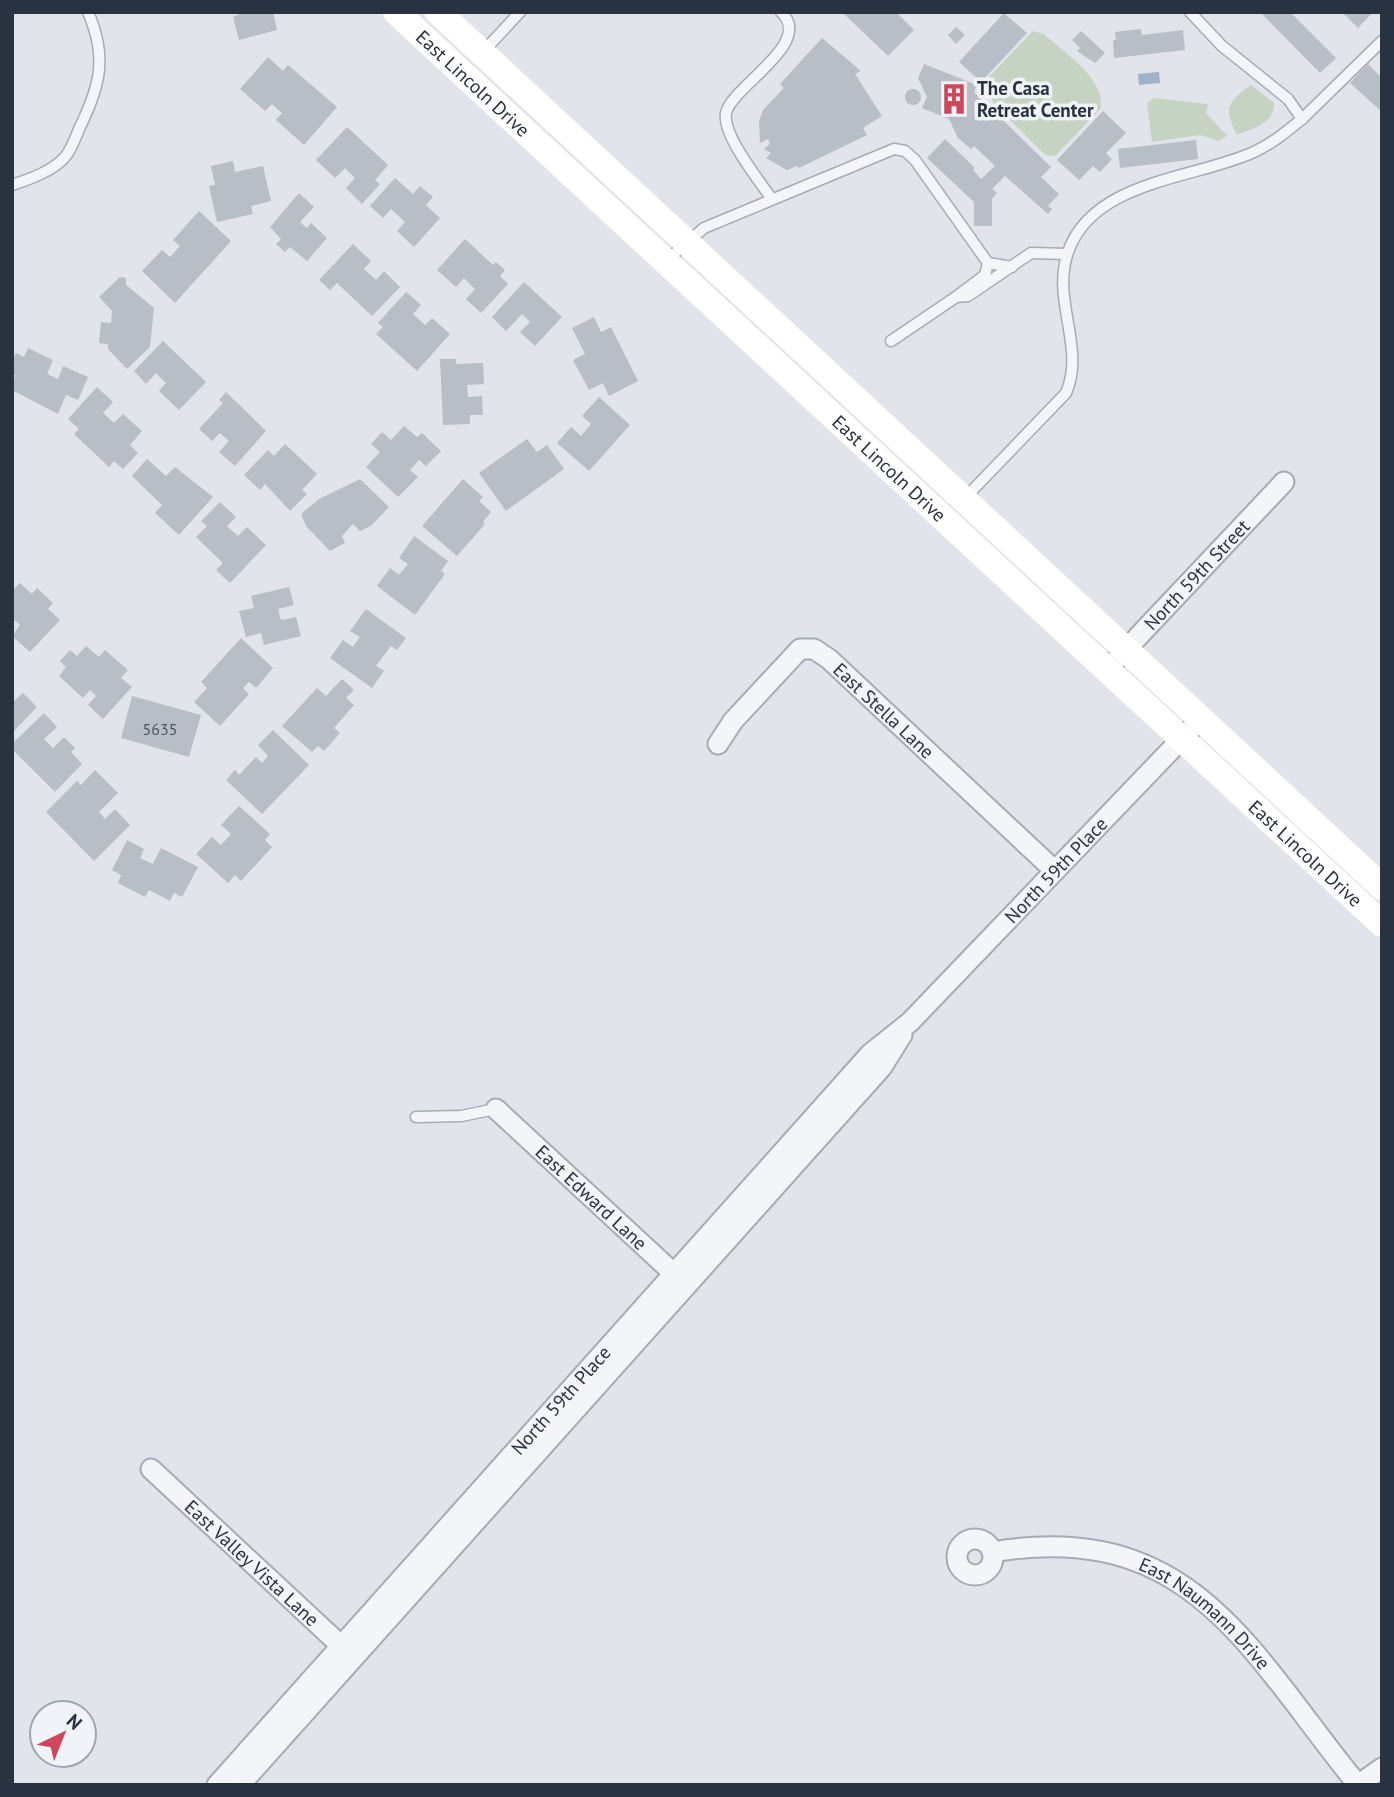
<svg xmlns="http://www.w3.org/2000/svg" width="1394" height="1797" font-family="'PT Sans',sans-serif">
<style>
.green{fill:#c7d3c2}
.water{fill:#9cb3c9}
.building{fill:#b8bec6}
.lines{fill:none;stroke-linecap:round;stroke-linejoin:round}
.lane-casing{stroke:#a6abb4;stroke-width:13}
.street-casing{stroke:#a6abb4;stroke-width:23}
.lane{stroke:#f4f5f8;stroke-width:10}
.street{stroke:#f4f5f8;stroke-width:19}
.secondary{stroke:#fff;stroke-width:26}
.labels{text-anchor:middle;dominant-baseline:central;stroke-width:7;stroke-linejoin:round;paint-order:stroke}
.number-label{font-size:16px;fill:#4d5562}
.street-label{font-size:19px;fill:#293241;stroke:#f0f3f7}
.poi-label{font-size:19px;font-weight:bold;fill:#293241;stroke:#f0f3f7;text-anchor:start}
</style>
<rect width="100%" height="100%" fill="#e1e4ea"/>
<!-- green -->
<g class="green">
<path d="M1033 31 1044 34C1064 53 1105 78 1101 108L1055 156 1045 155 993 103 986 80Z"/>
<path d="M1251 85 1274 103C1275 124 1253 128 1237 135 1223 108 1227 102 1251 85Z"/>
<path d="M1154 98 1208 104 1206 113 1227 136 1218 141 1200 135 1152 142 1147 103Z"/>
</g>
<!-- water -->
<path class="water" d="M1159 72 1160 83 1139 85 1138 74Z"/>
<!-- building -->
<g class="building">
<path d="M244 12H273L277 30 239 40 233 17Z"/>
<path d="M842 12H896L914 30 888 56Z"/>
<path d="M1260 12H1290L1336 58 1320 73Z"/>
<path d="M1342 12H1373L1358 28Z"/>
<path d="M1004 13 1027 33 981 82 959 62Z"/>
<path d="M956 27 965 35 956 44 948 35Z"/>
<path d="M1141 29 1142 35 1183 30 1185 50 1114 58 1113 40H1116L1115 32Z"/>
<path d="M1081 31 1105 53 1095 63 1077 51 1080 48 1072 40Z"/>
<path d="M822 38 861 71 855 74 882 116 863 128 867 135 799 168 797 166 787 170 766 158 771 153 764 149 770 144 768 139 760 143 759 121 763 110 784 88 780 84Z"/>
<path d="M268 57 283 71 288 65 337 107 304 145 276 120 282 113 272 104 265 111 240 89Z"/>
<path d="M924 64 977 85 974 92 1051 167 1041 177 1059 194 1048 206 1052 209 1048 214 1005 176 992 189 997 193 992 199V226H974V202L927 158 945 139 975 168 973 170 981 179 995 166 974 146 971 149 958 138 949 119 922 108 927 97 918 78Z"/>
<path d="M1368 64 1382 78V112L1350 83Z"/>
<circle cx="913" cy="97" r="8"/>
<path d="M1103 111 1126 133 1106 153 1112 159 1100 172 1093 166 1079 180 1057 160Z"/>
<path d="M347 127 388 165 375 180 380 184 362 204 346 188 355 178 345 168 335 178 316 160Z"/>
<path d="M1196 140 1198 159 1120 168 1118 149Z"/>
<path d="M233 161 235 172 263 166 271 201 251 206 253 214 217 222 209 186 215 185 211 166Z"/>
<path d="M395 178 413 194 420 186 433 197 426 205 440 218 414 247 397 231 405 222 391 209 383 218 370 206Z"/>
<path d="M299 193 314 207 300 222 307 228 311 223 327 238 307 261 290 247 285 252 276 244 281 239 270 227Z"/>
<path d="M199 211 231 241 175 303 142 271 162 250 170 257 180 246 173 240Z"/>
<path d="M465 239 493 265 496 262 505 270 500 276 508 284 481 313 466 299 475 289 464 278 456 287 437 270Z"/>
<path d="M353 244 371 261 364 269 376 280 384 271 400 287 372 316 337 283 330 290 319 280Z"/>
<path d="M120 277 126 278V285L154 308 150 347 127 369 108 349V344L99 343 101 322 111 323 112 311 99 297Z"/>
<path d="M524 282 562 317 535 346 520 332 530 322 522 314 506 331 492 317Z"/>
<path d="M406 292 421 305 413 314 425 325 432 318 450 334 417 371 376 334 383 327 378 323Z"/>
<path d="M594 317 601 332 611 327 638 381 609 396 603 383 589 390 573 360 585 354 572 328Z"/>
<path d="M163 341 206 382 179 410 159 391 166 383 156 373 146 384 134 371Z"/>
<path d="M28 348 53 360 47 374 58 379 63 366 88 377 78 400 66 395 58 414 12 390 15 375 12 373V361L16 353 24 357Z"/>
<path d="M440 359H456V364L483 363 484 384 467 385 468 397 482 396 483 415H470V424L443 425Z"/>
<path d="M97 387 113 402 103 413 114 423 123 414 142 431 130 445 138 453 123 469 114 461 109 467 74 434 79 429 68 419Z"/>
<path d="M226 392 266 431 235 466 219 452 229 441 220 433 212 441 199 429 223 403 219 400Z"/>
<path d="M599 397 630 425 589 471 557 443 571 427 581 436 591 424 582 416Z"/>
<path d="M404 426 417 437 422 433 441 451 426 466 419 460 410 470 418 477 398 497 366 467 380 452 371 444 382 432 391 440Z"/>
<path d="M527 439 537 452 547 445 564 469 506 511 479 473Z"/>
<path d="M285 444 317 474 302 490 307 494 290 511 265 484 260 490 244 475 268 450 274 456Z"/>
<path d="M147 459 166 476 175 467 213 497 179 535 155 513 162 505 132 476Z"/>
<path d="M360 479 389 507 371 526 360 531 353 524 342 536 345 543 330 551 306 526 301 514 319 499Z"/>
<path d="M463 479 483 497 479 501 491 512 483 522 485 524 457 556 422 526Z"/>
<path d="M220 502 236 517 227 526 238 536 247 527 266 545 230 583 216 570 223 563 196 537 207 526 201 521Z"/>
<path d="M414 536 448 561 441 571 445 574 415 615 377 586 390 568 399 575 408 564 399 558Z"/>
<path d="M20 583 32 594 37 588 53 603 48 609 60 620 30 652 12 636 20 625 12 618V591Z"/>
<path d="M289 587 294 605 278 609 281 620 296 617 301 636 264 645 261 633 246 637 239 611 254 608 251 596Z"/>
<path d="M366 609 406 638 397 650 391 646 376 666 384 671 372 688 330 658 343 640 353 647 360 637 350 631Z"/>
<path d="M241 638 273 668 256 688 249 682 243 688 249 694 220 726 194 702 207 688 201 682Z"/>
<path d="M86 646 99 657 105 650 128 670 121 678 132 687 103 719 88 705 96 696 90 690 83 698 59 676 66 667 60 661 70 650 77 656Z"/>
<path d="M342 679 354 690 346 698 354 705 334 728 340 733 324 751 318 746 312 752 282 726 317 688 326 696Z"/>
<path d="M23 693 37 707 12 733V703Z"/>
<path d="M132 696 201 715 189 757 121 738Z"/>
<path d="M44 713 57 727 44 739 53 748 64 737 75 748 71 752 82 764 55 792 12 749V744Z"/>
<path d="M273 730 309 765 262 814 226 780 235 770 239 775 256 757 262 763 268 756 258 745Z"/>
<path d="M95 770 118 793 99 812 105 819 115 809 130 825 94 861 46 812 77 781 81 785Z"/>
<path d="M239 806 270 834 265 840 272 847 241 881 235 875 228 883 196 854 212 837 221 845 231 834 221 825Z"/>
<path d="M127 840 144 849 140 858 153 864 161 848 198 867 182 897 174 893 170 901 149 890 145 897 118 883 121 875 112 870Z"/>
</g>
<g class="lines">
<defs>
<g id="lane">
<path d="M482 53 520 12"/>
<path d="M1302 119 1382 41"/>
<path d="M12 185C30 179 53 171 65 157 72 149 76 136 80 127 101 84 107 56 88 12"/>
<path d="M771 198C759 180 722 135 726 113 732 86 815 43 781 12"/>
<path d="M666 261 704 228 894 149 905 151 915 160 988 263 985 275 956 297 968 296 1031 253 1067 254"/>
<path d="M988 263 1012 267"/>
<path d="M891 341 956 297"/>
<path d="M965 498 1066 393C1086 347 1051 301 1068 252 1093 180 1195 179 1254 152 1273 143 1286 132 1302 119L1288 99 1222 46 1190 12"/>
<path d="M416 1117 461 1116 496 1109"/>
</g>
<g id="street">
<path id="s1" d="M1117 659 1284 482"/>
<path id="s2" d="M718 744 733 721 800 649H814L829 659 1054 870"/>
<path id="s3" d="M496 1109 683 1282"/>
<path id="s4" d="M151 1469 350 1654"/>
<circle cx="975" cy="1557" r="18"/>
<path id="s5" d="M992 1552C1192 1518 1250 1653 1358 1785"/>
<path id="s6" d="M217 1785 870 1054 910 1022 1191 729"/>
<path d="M240 1785 882 1067 902 1035"/>
<path d="M1358 1785 1382 1768"/>
</g>
</defs>
<!-- lane casing -->
<use href="#lane" class="lane-casing"/>
<!-- street casing -->
<use href="#street" class="street-casing"/>
<!-- lane -->
<use href="#lane" class="lane"/>
<!-- street -->
<use href="#street" class="street"/>
<!-- secondary -->
<g class="secondary">
<path id="s7" d="M396 12 1382 924"/>
<path d="M438 12 1382 887"/>
</g>
</g>
<!-- icons -->
<defs>
<symbol id="building-bare" viewBox="-9 -9 18 18"><path d="M-4-6H4V6H1V3H-1V6H-4ZM-2.5-4.3h1.7v1.8h-1.7ZM.8-4.3h1.7v1.8H.8ZM-2.5-1h1.7V.8h-1.7ZM.8-1h1.7V.8H.8Z" fill="#ce475d" stroke="#f0f3f7" stroke-width="2.5" paint-order="stroke"/></symbol>
</defs>
<g fill-rule="evenodd">
<use href="#building-bare" x="932" y="77" width="44" height="44"/>
</g>
<g class="labels">
<!-- number labels -->
<g class="number-label">
<text x="160" y="729">5635</text>
</g>
<!-- street labels -->
<g class="street-label">
<text stroke="none"><textPath href="#s7" startOffset="105">East Lincoln Drive</textPath></text>
<text stroke="none"><textPath href="#s7" startOffset="672">East Lincoln Drive</textPath></text>
<text stroke="none"><textPath href="#s1" startOffset="116">North 59th Street</textPath></text>
<text stroke="none"><textPath href="#s2" startOffset="233">East Stella Lane</textPath></text>
<text stroke="none"><textPath href="#s7" startOffset="1239">East Lincoln Drive</textPath></text>
<text stroke="none"><textPath href="#s6" startOffset="1242">North 59th Place</textPath></text>
<text stroke="none"><textPath href="#s3" startOffset="130">East Edward Lane</textPath></text>
<text stroke="none"><textPath href="#s6" startOffset="516">North 59th Place</textPath></text>
<text stroke="none"><textPath href="#s4" startOffset="138">East Valley Vista Lane</textPath></text>
<text stroke="none"><textPath href="#s5" startOffset="233">East Naumann Drive</textPath></text>
</g>
<!-- poi labels -->
<g class="poi-label">
<text x="977" y="88">The Casa<tspan x="977" dy="22">Retreat Center</tspan></text>
</g>
</g>
<!-- border -->
<rect width="1394" height="1797" fill="none" stroke="#293241" stroke-width="28"/>
<!-- north arrow -->
<g transform="translate(63 1734) rotate(43)"><circle r="33" fill="#f0f3f7" stroke="#a0a6ae" stroke-width="2"/>
<path d="M0-5L12 26L0 18L-12 26Z" fill="#ce475d"/>
<text y="-10" font-size="19" font-weight="bold" text-anchor="middle" fill="#293241">N</text>
</g>
</svg>
